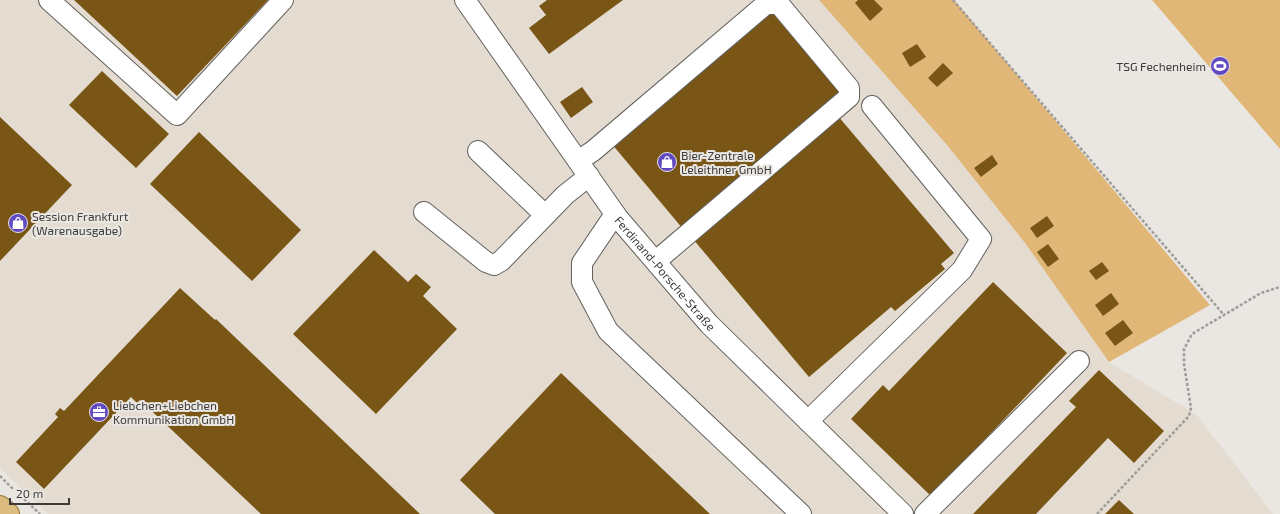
<svg xmlns="http://www.w3.org/2000/svg" width="1280" height="514" font-family="'Exo 2',sans-serif">
<style>
.built{fill:#e4dcd1}
.green{fill:#e1b778}
.building{fill:#795616}
.lines{fill:none;stroke-linecap:round;stroke-linejoin:round}
.minor-casing{stroke:#63615d;stroke-width:22}
.major-casing{stroke:#947031;stroke-width:24}
.path{stroke:#9e9c98;stroke-width:2.5;stroke-dasharray:3 2;stroke-linecap:butt}
.minor{stroke:#fff;stroke-width:20}
.major{stroke:#dcbb80;stroke-width:22}
.labels{text-anchor:middle;dominant-baseline:central;stroke-width:4;stroke-linejoin:round;paint-order:stroke}
.poi-label{font-size:12px;fill:#3c3b39;stroke:#eae7e2;text-anchor:start}
.street-label{font-size:12px;fill:#3c3b39;stroke:#eae7e2}
</style>
<rect width="100%" height="100%" fill="#eae7e2"/>
<!-- built -->
<path class="built" d="M0 0H819L947 145 1025 243 1109 362 1197 415 1273 514H48L0 468Z"/>
<!-- green -->
<g class="green">
<path d="M819 0H954L1210 305 1109 362 1025 243 947 145Z"/>
<path d="M1152 0H1280V149Z"/>
</g>
<!-- building -->
<g class="building">
<path d="M74 0H268L177 96Z"/>
<path d="M547 0H623L549 54 529 28 546 15 539 6Z"/>
<path d="M858 0H874L883 9 870 21 855 3Z"/>
<path d="M768 8 841 93 683 229 611 143Z"/>
<path d="M917 44 926 57 910 67 902 53Z"/>
<path d="M943 63 953 73 937 87 928 78Z"/>
<path d="M102 71 169 134 136 168 69 105Z"/>
<path d="M582 87 593 102 571 118 560 102Z"/>
<path d="M838 116 954 253 941 264 945 269 895 311 891 307 809 377 693 239Z"/>
<path d="M0 117 72 185 0 261Z"/>
<path d="M199 132 301 230 252 281 150 184Z"/>
<path d="M992 155 998 164 981 177 974 168Z"/>
<path d="M1047 216 1054 226 1037 238 1030 228Z"/>
<path d="M1048 244 1059 259 1048 267 1037 252Z"/>
<path d="M374 250 408 282 416 274 431 287 423 296 457 329 376 414 293 334Z"/>
<path d="M1102 262 1109 271 1096 280 1089 271Z"/>
<path d="M993 282 1067 353 931 496 851 419 883 385 889 391Z"/>
<path d="M180 288 215 320 216 319 420 514H261L140 400 137 403 131 397 44 489 16 462 58 417 55 414 60 408 64 411Z"/>
<path d="M1111 293 1119 304 1103 316 1095 305Z"/>
<path d="M1123 320 1133 333 1115 346 1105 333Z"/>
<path d="M1099 370 1164 431 1134 463 1108 438 1036 514H973L1076 407 1069 401Z"/>
<path d="M561 373 710 514H495L460 480Z"/>
<path d="M1119 500 1134 514H1105Z"/>
</g>
<g class="lines">
<defs>
<g id="minor">
<path d="M49 0 177 115 283 0"/>
<path id="s1" d="M465 0 618 218 709 324 903 514"/>
<path d="M478 151 545 215"/>
<path d="M578 161 593 151 766 4H779L849 88V97L656 261"/>
<path d="M424 212 486 262 494 265 501 261 565 195 589 176"/>
<path d="M615 214 582 263V282L608 331 801 514"/>
<path d="M808 421 962 270 981 239 872 106"/>
<path d="M925 514 1079 361"/>
</g>
<path id="major" d="M0 507 8 514"/>
</defs>
<!-- minor casing -->
<use href="#minor" class="minor-casing"/>
<!-- major casing -->
<use href="#major" class="major-casing"/>
<!-- path -->
<g class="path">
<path d="M953 0 1224 315"/>
<path d="M0 476 13 489"/>
<path d="M24 499 40 514"/>
<path d="M1097 514 1189 416 1191 408 1184 364V349L1192 334 1261 293 1280 287"/>
</g>
<!-- minor -->
<use href="#minor" class="minor"/>
<!-- major -->
<use href="#major" class="major"/>
</g>
<!-- icons -->
<defs>
<symbol id="stadium-disc" viewBox="-11 -11 22 22"><circle r="9.5" fill="#6149c1" stroke="#eae7e2"/><path d="M0-5a6.5 5 0 1 0 0 10a6.5 5 0 1 0 0-10ZM-3.5-1.8h7v3.6h-7Z" fill="#fff"/></symbol>
<symbol id="shop-disc" viewBox="-11 -11 22 22"><circle r="9.5" fill="#6149c1" stroke="#eae7e2"/><path d="M-5-2.5h2.3a2.7 3.5 0 0 1 5.4 0H5L5.5 6h-11ZM-1.5-2.5h3a1.5 2.3 0 0 0-3 0Z" fill="#fff"/></symbol>
<symbol id="office-disc" viewBox="-11 -11 22 22"><circle r="9.5" fill="#6149c1" stroke="#eae7e2"/><path d="M-6-3h4V-5.5h4V-3h4V5H-6ZM-1-4.5V-3h2v-1.5ZM-6 0V1H6V0Z" fill="#fff"/></symbol>
</defs>
<g fill-rule="evenodd">
<use href="#stadium-disc" x="1209" y="55" width="22" height="22"/>
<use href="#shop-disc" x="656" y="151" width="22" height="22"/>
<use href="#shop-disc" x="7" y="212" width="22" height="22"/>
<use href="#office-disc" x="88" y="401" width="22" height="22"/>
</g>
<g class="labels">
<!-- poi labels -->
<g class="poi-label">
<text x="1206" y="66" text-anchor="end">TSG Fechenheim</text>
<text x="681" y="155">Bier-Zentrale<tspan x="681" dy="14">Leleithner GmbH</tspan></text>
<text x="32" y="216">Session Frankfurt<tspan x="32" dy="14">(Warenausgabe)</tspan></text>
<text x="113" y="405">Liebchen+Liebchen<tspan x="113" dy="14">Kommunikation GmbH</tspan></text>
</g>
<!-- street labels -->
<g class="street-label">
<text stroke="none"><textPath href="#s1" startOffset="339">Ferdinand-Porsche-Straße</textPath></text>
</g>
</g>
<!-- scale -->
<path d="M10 498v6h59v-6" fill="none" stroke="#3c3b39" stroke-width="2"/>
<text x="16" y="498" font-size="12" fill="#3c3b39" stroke="#eae7e2" stroke-width="3" paint-order="stroke">20 m</text>
</svg>
